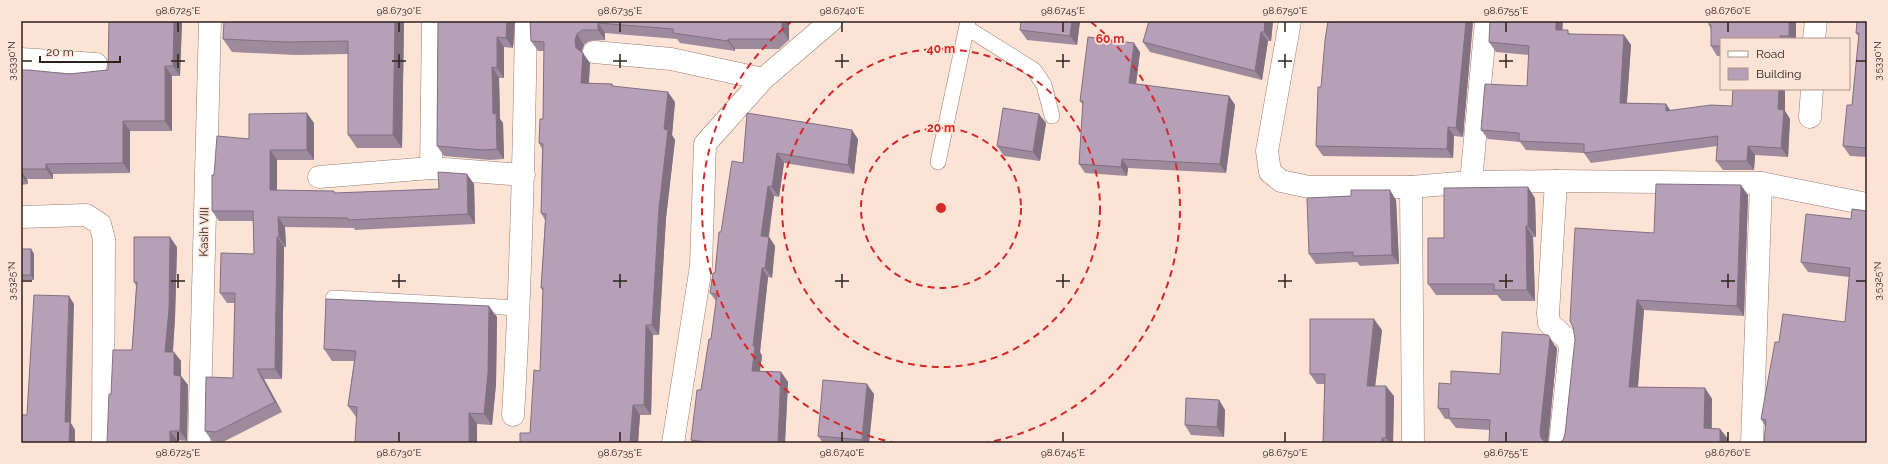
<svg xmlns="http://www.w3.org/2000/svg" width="1888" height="464" font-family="Raleway,sans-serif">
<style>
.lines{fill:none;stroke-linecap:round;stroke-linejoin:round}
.service-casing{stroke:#987d6c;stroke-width:16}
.minor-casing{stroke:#987d6c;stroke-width:23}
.service{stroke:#fff;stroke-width:15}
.minor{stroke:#fff;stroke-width:22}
.wall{fill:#9d8a9d}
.shaded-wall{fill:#807080}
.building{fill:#b7a0b7;stroke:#807080}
.ticks{fill:none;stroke:#2d221b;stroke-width:1.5}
.ring{fill:none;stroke:#d62828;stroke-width:2;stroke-dasharray:7 5}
.labels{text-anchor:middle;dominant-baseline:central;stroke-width:3.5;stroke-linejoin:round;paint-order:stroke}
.street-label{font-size:12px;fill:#2d221b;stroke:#fce3d5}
.centre{fill:#d62828;stroke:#fce3d5;stroke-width:2}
.ring-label{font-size:12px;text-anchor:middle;font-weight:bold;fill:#d62828;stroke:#fce3d5;stroke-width:3.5;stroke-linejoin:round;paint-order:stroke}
.neatline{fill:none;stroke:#2d221b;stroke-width:1.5}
.ticks-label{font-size:10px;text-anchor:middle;fill:#2d221b}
</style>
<rect width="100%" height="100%" fill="#fce3d5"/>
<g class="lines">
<defs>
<g id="service">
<path d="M967 28 1034 70 1044 85 1052 116"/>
<path d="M938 162 968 21"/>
<path d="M333 298 519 308"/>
</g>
<g id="minor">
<path d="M1290 21 1267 151 1270 172 1281 181 1309 187H1411L1471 182 1556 181 1761 183 1867 204"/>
<path d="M1814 39 1816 21"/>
<path d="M594 52 671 59 763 79"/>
<path d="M21 59 96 64"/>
<path d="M1810 117 1812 89"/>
<path d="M431 168 433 21"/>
<path d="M319 177 431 168 524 175"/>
<path d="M1556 181 1548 314 1549 323 1568 340 1570 348 1560 443"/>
<path d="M1471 182 1486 21"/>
<path d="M1411 187 1413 443"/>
<path d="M21 217 86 215 100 224 104 239 103 443"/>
<path d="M513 415C521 283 524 152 526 21"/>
<path d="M199 443 210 21"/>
<path d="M673 443 701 266 705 144 763 79 831 21"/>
<path d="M1752 443 1761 183"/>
</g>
</defs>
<!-- service casing -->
<use href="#service" class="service-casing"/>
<!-- minor casing -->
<use href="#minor" class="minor-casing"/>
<!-- service -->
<use href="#service" class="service"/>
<!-- minor -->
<use href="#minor" class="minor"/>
</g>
<!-- wall -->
<g class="wall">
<path d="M182 21 180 76H172V131H130V173L53 174V179H27L28 184 21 185V70L69 74 108 70Z"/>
<path d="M224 21H404L402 148H357L348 135V54L296 55 232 52 223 39Z"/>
<path d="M438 21H515L513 48 504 47V78H499L500 119 503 123 504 159 490 160 444 156 437 146Z"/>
<path d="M530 21H789V40L779 49H735V51L680 43 677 39 605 33V40L589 41 584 45 582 50V53L590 63 589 83 612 84 614 87 675 102 672 135 675 140 666 218 659 335H653L651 415H640L638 443H520L530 433 540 371 543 291 541 288 545 220 541 213 542 149 539 143 543 119 544 51H538L531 41Z"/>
<path d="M1021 21H1080L1077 45 1027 40 1020 30Z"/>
<path d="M1149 21H1273L1271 41H1268L1262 80 1150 52 1143 42Z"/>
<path d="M1473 21 1463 137 1454 136 1453 158 1323 156 1316 146 1321 87Z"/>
<path d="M1796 21V39H1721V56H1717L1711 46V29L1709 25Z"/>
<path d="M1867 21V157L1850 156 1843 146 1852 105 1859 37 1856 33Z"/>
<path d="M1563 30 1571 34 1624 35 1631 45 1627 103 1666 104 1670 110 1732 106 1733 89H1785V111L1790 119 1788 157 1755 155 1754 170H1723L1716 161 1717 146 1591 163 1584 153 1526 150 1520 142 1488 139 1481 130 1527 86 1529 55 1496 52 1489 42Z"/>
<path d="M1140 52 1136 84 1229 96 1235 105 1226 173 1128 168 1127 176 1085 173 1079 164 1083 105 1080 101Z"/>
<path d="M747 113 858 139 854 174 784 163 779 197 774 196 769 237 775 246 772 278 768 277 760 352 762 356 760 371 781 372 788 382 785 443H693L691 440 711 339 716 301 710 293 715 273 721 232 743 163Z"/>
<path d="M314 123V160H277V190L335 193 439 189 474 184 475 224 355 230 354 228 285 227 286 247H284L282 379H264L282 412 223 442 212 441 205 431 233 378 235 303H227L220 293 254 254 253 221H219L212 211 214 175 249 139Z"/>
<path d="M1046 123 1040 161 1004 156 997 146Z"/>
<path d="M1748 195 1744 316 1644 310 1638 387 1705 388 1712 399V428L1720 429 1728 439 1727 443H1559L1563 440 1654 233Z"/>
<path d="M1535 198 1536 237H1533L1535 301H1502L1497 295H1436L1428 284 1444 238Z"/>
<path d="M1396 200 1399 264 1360 266 1357 262 1316 264 1309 254Z"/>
<path d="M1851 219 1867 443 1765 426 1761 419 1779 342 1845 322 1849 277 1808 272 1801 262Z"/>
<path d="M177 247 175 318 173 352 181 361V376L188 385 187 441 177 440 111 394 132 350 136 286 134 282Z"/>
<path d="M21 249H31L34 254V280H21Z"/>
<path d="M497 317 496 384 492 425 477 424V443L356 417 348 406 354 361H332L324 349Z"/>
<path d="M1382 330 1375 386 1394 396 1393 443H1323L1325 384H1317L1310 374Z"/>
<path d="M1556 346 1557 349 1548 442 1490 430 1456 428 1449 419H1445L1438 408 1451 384 1500 374Z"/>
<path d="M874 394 869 443H823L818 436Z"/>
<path d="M1219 400 1225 410 1224 437 1191 435 1185 425Z"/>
</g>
<!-- shaded-wall -->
<g class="shaded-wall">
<path d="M174 21H182L180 76 173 66Z"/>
<path d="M395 21H404L402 148 393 135Z"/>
<path d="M507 21H515L513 48 506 38Z"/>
<path d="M782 21H789V40L782 30Z"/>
<path d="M1072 21H1080L1077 45 1070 36Z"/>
<path d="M1265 21H1273L1271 41 1264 32Z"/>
<path d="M1466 21H1473L1463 137 1456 128Z"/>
<path d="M1556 21H1563L1562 39 1556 30Z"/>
<path d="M1789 21H1796V39H1792L1789 36Z"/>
<path d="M598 23 605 33V40L598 30Z"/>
<path d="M1261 32 1268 41 1262 80 1255 71Z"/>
<path d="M577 34 584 45 582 50 583 57V53L590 63 588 93 581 83 575 40Z"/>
<path d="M1624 35 1631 45 1626 112 1620 103Z"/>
<path d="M497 37 504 47V78L497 68Z"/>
<path d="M728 39 735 49V51L728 41Z"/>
<path d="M1134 43 1140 52 1135 92 1129 83Z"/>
<path d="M165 66 172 76V131L165 121Z"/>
<path d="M492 67 499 78 500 119 503 123 504 159 497 149 493 114Z"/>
<path d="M1779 89H1785V111L1790 119 1788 157 1781 148 1778 109Z"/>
<path d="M668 92 675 102 672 135 675 140 666 218 659 335 652 325 659 208 664 129Z"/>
<path d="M1229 96 1235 105 1226 173 1220 164Z"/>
<path d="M1666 104 1672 113 1666 111Z"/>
<path d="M307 113 314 123V160L307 150Z"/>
<path d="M1039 114 1046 123 1040 161 1033 152Z"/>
<path d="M123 121 130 131V173L123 163Z"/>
<path d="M1448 127 1454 136 1453 158 1447 149Z"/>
<path d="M852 130 858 139 854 174 848 165Z"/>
<path d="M1748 146 1755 155 1754 170 1747 161Z"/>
<path d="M270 150 277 160V200L270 190Z"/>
<path d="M777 153 784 163 779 197 772 187Z"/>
<path d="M1122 159 1128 168 1127 176 1121 167Z"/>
<path d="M46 164 53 174V179L46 169Z"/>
<path d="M21 171 27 179 28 184 21 175Z"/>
<path d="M467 174 474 184 475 224 468 214Z"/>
<path d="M1741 185 1748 195 1744 316 1737 306Z"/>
<path d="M768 186 774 196 767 246 761 236Z"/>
<path d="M1528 187 1535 198 1536 237 1528 226Z"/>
<path d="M1390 190 1396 200 1399 264 1392 255Z"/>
<path d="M278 217 285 227 286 247 279 237Z"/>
<path d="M1526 226 1533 237 1535 301 1527 290Z"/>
<path d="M170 237 177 247 175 318 172 361 165 352Z"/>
<path d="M277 237 284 247 282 379 275 369Z"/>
<path d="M769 237 775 246 772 278 765 268Z"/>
<path d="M31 249 34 254V280L31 275Z"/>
<path d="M762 268 768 277 760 352 762 356 758 380 752 371 753 346Z"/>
<path d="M69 296 74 304 71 423 75 430V443H69L65 422Z"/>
<path d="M1637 300 1644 310 1637 397 1629 387Z"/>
<path d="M489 306 497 317 496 384 492 425 484 414Z"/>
<path d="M1374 319 1382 330 1374 396 1367 386Z"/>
<path d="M646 325 653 335 651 415 644 405Z"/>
<path d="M1548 335 1557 349 1548 443H1545L1541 438 1540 432Z"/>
<path d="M174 352 181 361V384L174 375Z"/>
<path d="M257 369 264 379 282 412 275 402Z"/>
<path d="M781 372 788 382 785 443H778Z"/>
<path d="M181 376 188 385 187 441 180 431Z"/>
<path d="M867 384 874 394 869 443H864L862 440Z"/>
<path d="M1386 386 1394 396 1393 443H1390L1386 438Z"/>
<path d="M1705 388 1712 399 1711 439 1704 428Z"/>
<path d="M1219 400 1225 410 1224 437 1217 427Z"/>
<path d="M633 405 640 415 638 443H630Z"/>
<path d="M469 413 477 424V443H469Z"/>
<path d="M1720 429 1728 439 1727 443H1720Z"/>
<path d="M170 431 177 440V443H170Z"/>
<path d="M1382 438 1386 443H1382Z"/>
</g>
<!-- building -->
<g class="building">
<path d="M109 21H174L173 66H165V121H123V163L46 164V169H21V70H29L69 74 108 70Z"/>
<path d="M224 21H395L393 135H348V41L287 42 223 39Z"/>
<path d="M438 21H507L506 38 497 37V68L492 67 493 114 496 113 497 149 483 150 437 146Z"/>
<path d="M530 21H782V30L772 39H728V41L673 33V29L598 23V30H582L577 34 575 40 576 48 583 53 581 83 612 84V86L668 92 664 129 668 130 659 208 652 325H646L644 405H633L630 443H520V433H530L534 370 540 371 543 288H541L546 214 541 213 543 144 539 143 540 119H543L544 42 531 41Z"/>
<path d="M1021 21H1072L1070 36 1020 30Z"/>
<path d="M1149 21H1265L1264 32H1261L1255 71 1143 42Z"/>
<path d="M1328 21H1466L1456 128 1448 127 1447 149 1316 146 1318 87H1321L1325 40Z"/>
<path d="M1490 21H1556V30H1568V34L1624 35 1620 103 1666 104V111L1711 105 1732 106 1733 89H1779L1778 109 1784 110 1781 148 1748 146 1747 161H1716L1718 136 1584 153V144L1519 141V133L1481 130 1485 84 1527 86 1529 46 1489 42Z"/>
<path d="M1709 21H1789V36H1780V39H1721V46H1711V25H1709Z"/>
<path d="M1857 21H1867V148L1843 146 1847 105H1852L1859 33H1856Z"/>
<path d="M1088 37 1134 43 1129 83 1229 96 1220 164 1122 159 1121 167 1079 164 1083 101H1080Z"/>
<path d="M1003 108 1039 114 1033 152 997 146Z"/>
<path d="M307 113V150H270V190L334 191V193L439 189 438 172 467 174 468 214 348 220V218L278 217 279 237H277L275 369H257L275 402 216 432 205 431 206 377 233 378 235 293H220L221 253 254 254 253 211H212V175H214L217 136 249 139V114Z"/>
<path d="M747 113 852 130 848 165 777 153 772 187 768 186 761 236 769 237 765 268H762L753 346H755L752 371 781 372 778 443H714L691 440 697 390H701L709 339H711L717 294 710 293 713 273H715L719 232H721L732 161 743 163Z"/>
<path d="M1656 184 1741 185 1737 306 1637 300 1629 387 1705 388 1704 428 1720 429V443H1559L1563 440 1565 434 1575 339 1573 327 1570 321 1575 228 1654 233Z"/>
<path d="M1528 187V226H1526L1527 290H1494V284H1428V238H1444V188Z"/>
<path d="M1351 190H1390L1392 255 1353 256V252L1309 254 1307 198 1351 196Z"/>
<path d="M1852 209 1867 211V443H1764L1766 420 1761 419 1775 342H1779L1783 314 1845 322 1850 268 1801 262 1806 214 1851 219Z"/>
<path d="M134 237H170L169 309 165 352H174V375L181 376 180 431H170V443H107L109 394H111L113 350H132L137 282H134Z"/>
<rect x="21" y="249" width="10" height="26"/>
<path d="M34 295 69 296 65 422H70L69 443H21V415H27Z"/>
<path d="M326 299 489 306 488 373 484 414 469 413V443H355L357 407 348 406 356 351 324 349Z"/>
<path d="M1310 319H1374L1367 386H1386V438H1382V443H1323L1325 374H1310Z"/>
<path d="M1502 332 1548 335 1550 338 1540 432 1541 438 1546 443H1489L1490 420 1449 418V409L1438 408 1439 383 1451 384V371L1500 374Z"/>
<path d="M823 380 867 384 862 440 818 436Z"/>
<path d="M1186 398 1219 400 1217 427 1185 425Z"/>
</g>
<!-- ticks -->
<path class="ticks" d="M178 22V32M399 22V32M620 22V32M842 22V32M1063 22V32M1285 22V32M1506 22V32M1728 22V32M178 54V68M399 54V68M620 54V68M842 54V68M1063 54V68M1285 54V68M1506 54V68M22 61H32M171 61H185M392 61H406M613 61H627M835 61H849M1056 61H1070M1278 61H1292M1499 61H1513M1856 61H1866M178 274V288M399 274V288M620 274V288M842 274V288M1063 274V288M1285 274V288M1506 274V288M1728 274V288M22 281H32M171 281H185M392 281H406M613 281H627M835 281H849M1056 281H1070M1278 281H1292M1499 281H1513M1721 281H1735M1856 281H1866M178 432V442M399 432V442M620 432V442M842 432V442M1063 432V442M1285 432V442M1506 432V442M1728 432V442"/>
<!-- distance rings -->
<g class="ring">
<circle cx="941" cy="208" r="80"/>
<circle cx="941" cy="208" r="159"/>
<path d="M897 443A239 239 0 0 1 791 22M1091 22A239 239 0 0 1 985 443"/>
</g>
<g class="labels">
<!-- street labels -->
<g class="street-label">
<text transform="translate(204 232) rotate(-89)">Kasih VIII</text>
</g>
</g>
<circle cx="941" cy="208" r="6" class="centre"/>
<g class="ring-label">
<text x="1110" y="43">60 m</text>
<text x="941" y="53">40 m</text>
<text x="941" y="132">20 m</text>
</g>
<!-- border -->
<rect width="1888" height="464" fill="none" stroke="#fce3d5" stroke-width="44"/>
<!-- legend -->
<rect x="1720" y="38" width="130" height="52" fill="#fce3d5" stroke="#a9968b"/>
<rect x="1728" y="51" width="20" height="6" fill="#ffffff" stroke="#a9968b"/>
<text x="1756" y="58" font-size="12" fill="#2d221b">Road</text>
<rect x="1728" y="68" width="20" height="12" fill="#b7a0b7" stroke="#a9968b"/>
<text x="1756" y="78" font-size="12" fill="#2d221b">Building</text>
<!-- scale -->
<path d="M40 56v6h80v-6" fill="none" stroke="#2d221b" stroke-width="2"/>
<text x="46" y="56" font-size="12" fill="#2d221b" stroke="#fce3d5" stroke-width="3" paint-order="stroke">20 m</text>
<rect x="22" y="22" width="1844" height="420" class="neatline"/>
<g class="ticks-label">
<text x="178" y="14">98.6725°E</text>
<text x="399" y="14">98.6730°E</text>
<text x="620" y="14">98.6735°E</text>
<text x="842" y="14">98.6740°E</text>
<text x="1063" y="14">98.6745°E</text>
<text x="1285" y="14">98.6750°E</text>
<text x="1506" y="14">98.6755°E</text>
<text x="1728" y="14">98.6760°E</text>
<text transform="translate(11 61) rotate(-90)" y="4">3.5330°N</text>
<text transform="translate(1877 61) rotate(-90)" y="4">3.5330°N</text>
<text transform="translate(11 281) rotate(-90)" y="4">3.5325°N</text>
<text transform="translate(1877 281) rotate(-90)" y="4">3.5325°N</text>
<text x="178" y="456">98.6725°E</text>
<text x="399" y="456">98.6730°E</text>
<text x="620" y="456">98.6735°E</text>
<text x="842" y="456">98.6740°E</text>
<text x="1063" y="456">98.6745°E</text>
<text x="1285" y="456">98.6750°E</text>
<text x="1506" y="456">98.6755°E</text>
<text x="1728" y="456">98.6760°E</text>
</g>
</svg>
